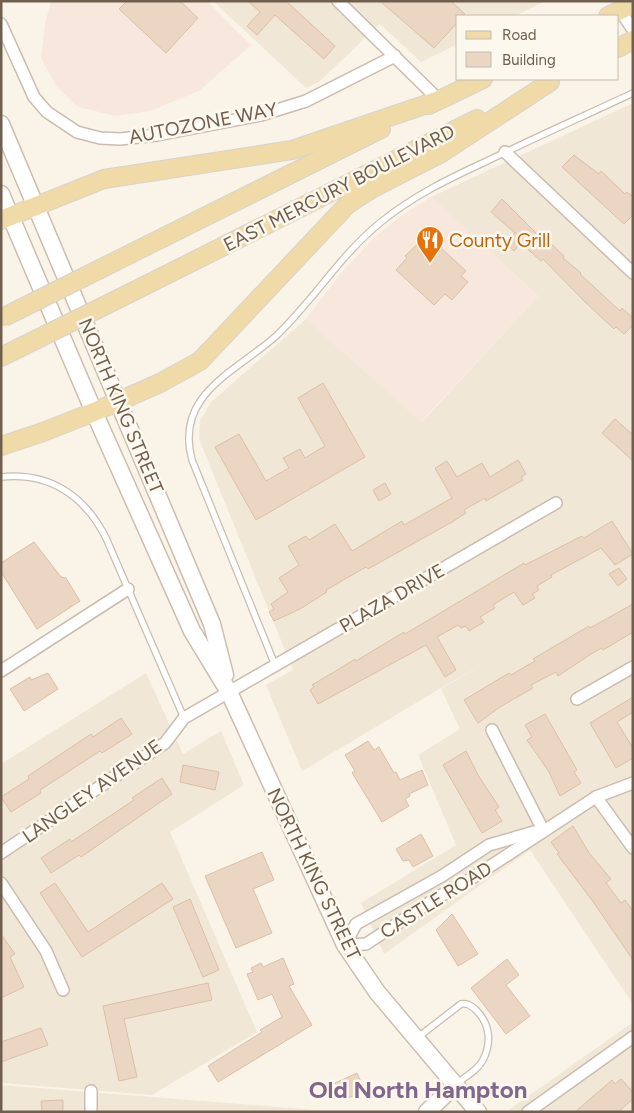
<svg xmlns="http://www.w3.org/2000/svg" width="634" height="1113" font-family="Figtree,sans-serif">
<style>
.residential{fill:#f0e7d7}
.commercial{fill:#f8e7dd}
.building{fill:#ebd6c3;stroke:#dcbfa5}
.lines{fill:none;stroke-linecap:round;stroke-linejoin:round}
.lane-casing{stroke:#cabdaf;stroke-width:8}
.street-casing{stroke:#cabdaf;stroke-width:14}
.secondary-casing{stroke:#ccbead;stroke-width:19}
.primary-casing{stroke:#d7d2ce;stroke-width:20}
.lane{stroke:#fff;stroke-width:5.5}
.street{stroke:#fff;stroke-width:11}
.secondary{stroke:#fff;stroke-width:16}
.primary{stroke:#f0dba8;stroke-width:18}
.primary-bridge-casing{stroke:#d7d2ce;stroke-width:20;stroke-linecap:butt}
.primary-bridge{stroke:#f0dba8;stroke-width:18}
.labels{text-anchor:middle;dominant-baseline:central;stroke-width:5;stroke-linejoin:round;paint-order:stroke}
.street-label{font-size:19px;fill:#705e4f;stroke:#fdf8ed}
.food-label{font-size:19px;fill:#c56008;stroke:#fdf8ed;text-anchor:start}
.district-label{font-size:24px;font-weight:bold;fill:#83668c;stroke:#fdf8ed}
</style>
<rect width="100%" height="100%" fill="#faf4e8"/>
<!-- residential -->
<g class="residential">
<path d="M213 1H545L515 16H458V44L421 62 380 24 319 82 306 88Z"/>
<path d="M633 103V1004L530 850 384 954 361 903 456 845 418 755 460 729 441 689 487 662 441 688 302 771 266 685 293 670 199 439 200 421 211 402 306 319 422 422 538 296 431 197Z"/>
<path d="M146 673 183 754 221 731 244 785 170 832 257 1032 152 1095 1 1083V764Z"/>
<path d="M633 1022V1112H506Z"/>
<path d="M1 1085 341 1112H1Z"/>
</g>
<!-- commercial -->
<g class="commercial">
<path d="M51 1H207L251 45 199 91 150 111 116 116 78 107 56 86 41 58 45 24Z"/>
<path d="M431 197 538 296 421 422 306 319 342 272 375 237 401 216Z"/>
</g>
<!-- building -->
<g class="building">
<path d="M127 1H180L198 18 166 53 119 9Z"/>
<path d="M248 1H286L335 46 324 59 275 15 257 35 247 26 260 12Z"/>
<path d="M380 1H451L465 14 458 16V22L434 48Z"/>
<path d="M574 155 599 174 601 171 625 194 627 192 633 197V215L624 224 562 167Z"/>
<path d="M502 199 548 245 550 243 564 256 563 258 581 273 580 274 620 311 622 308 633 318V325L624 334 616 327 614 329 584 301 543 259 541 261 521 243 514 251 506 243 515 233 491 212Z"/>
<path d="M427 235 466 271 461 276 468 282 452 300 445 294 434 305 396 270 407 258 405 256Z"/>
<path d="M323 383 365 457 256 520 215 447 239 434 266 481 289 468 283 458 300 449 305 458 325 446 298 398Z"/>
<path d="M615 419 633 435V461L602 433Z"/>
<path d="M518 460 526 474 521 477 523 480 486 501 485 498 464 510 466 513 452 522 368 569 366 567 326 590 327 592 300 609 274 621 269 612 274 609 271 604 288 592 279 578 299 565 288 546 306 536 309 540 335 524 352 551 402 521 404 525 452 498 435 468 447 461 457 477 482 463 490 477Z"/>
<path d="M385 483 391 494 379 501 373 490Z"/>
<path d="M612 521 633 554 615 565 601 548 551 575 552 577 537 586 539 590 532 594 535 598 523 605 514 592 493 605 495 608 480 617 484 622 469 631 466 626 461 628 458 625 437 637 456 670 445 677 426 645 318 704 310 690 314 687 312 685 334 672 355 659 356 661 404 632 405 634 524 563 525 565 582 536 584 538Z"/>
<path d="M34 542 61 577 66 578 80 601 37 629 1 572V563Z"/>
<path d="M619 568 627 579 618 586 609 574Z"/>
<path d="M633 604V632L603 650 602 648 591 654 558 676 556 672 531 685 533 688 500 707 478 723 464 700 509 673 511 675 535 661 533 659 589 626 590 628Z"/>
<path d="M48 673 58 689 24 711 10 689 30 677 31 680Z"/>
<path d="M633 697V712L617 722 633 748V758L616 768 590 723Z"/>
<path d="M545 714 577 770 574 772 581 783 560 796 549 772 527 740 532 737 525 725Z"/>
<path d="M121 718 132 734 102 753 100 751 40 790 41 793 11 812 1 797 29 779 28 776 91 734 93 737Z"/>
<path d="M368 741 374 750 379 747 394 773 396 772 400 780 422 770 428 785 409 794 410 796 405 799 409 806 382 822 352 773 355 771 345 755Z"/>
<path d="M466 751 478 775 499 807 495 810 502 821 482 833 443 765Z"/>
<path d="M183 765 219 772 215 790 180 782Z"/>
<path d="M162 778 172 794 81 857 79 855 51 873 41 858 70 839 71 842 134 800 132 798Z"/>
<path d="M573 826 589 853 611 879 606 883 621 903 625 900 633 911V960L594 903 557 854 559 853 551 842Z"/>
<path d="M421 834 433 856 413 867 409 860 403 861 396 849Z"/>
<path d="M262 852 274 880 253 889 272 933 236 948 205 876Z"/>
<path d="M55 883 88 932 162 883 173 899 82 957 40 893Z"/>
<path d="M190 899 219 970 203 977 173 907Z"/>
<path d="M452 914 478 954 458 966 436 930Z"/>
<path d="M1 934 15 954 10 957 24 987 1 998Z"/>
<path d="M283 958 294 984 289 986 312 1025 218 1082 208 1066 262 1032 260 1030 282 1017 272 994 258 1000 247 974 253 972 251 968 261 963 263 967Z"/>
<path d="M507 959 519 975 506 985 530 1016 506 1034 471 988Z"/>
<path d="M208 983 212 1000 124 1019 137 1077 119 1081 103 1006Z"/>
<path d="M41 1028 48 1045 1 1062V1042Z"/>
<path d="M357 1073 365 1091 343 1100 335 1083Z"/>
<path d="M621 1079 633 1092V1099L618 1112H575L612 1080 615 1084Z"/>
<path d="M63 1100V1112H42L41 1101Z"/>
</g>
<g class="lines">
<defs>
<g id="lane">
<path d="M1 477C50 472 85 496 106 538L184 718"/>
<path d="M275 665 192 460C174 394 236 372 276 336 314 300 340 255 381 222 413 196 448 179 485 162 534 138 584 116 633 93"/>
<path d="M417 1038 461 1004C467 1003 470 1005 475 1009 490 1023 492 1042 483 1060 478 1070 465 1077 456 1084"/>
</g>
<g id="street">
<path d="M338 1 439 100"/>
<path d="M620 10 633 30"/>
<path d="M1 24 34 97 47 112 77 132 100 138 120 139 157 135 261 115 306 101 395 56"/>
<path d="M505 152 633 273"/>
<path d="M1 671 128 589"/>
<path d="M577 699 633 667"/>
<path d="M492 730 543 830"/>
<path d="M596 797 633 848"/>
<path d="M1 853 165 743 184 718 556 503"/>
<path d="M1 883 46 951 63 990"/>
<path d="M345 945 366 944 438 897 463 884 596 797 633 783"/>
<path d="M345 945 356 924 442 876 489 845 534 832"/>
<path d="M91 1091V1112"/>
<path d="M528 1112 633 1037"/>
</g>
<g id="secondary">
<path d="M1 124 212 624 225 675"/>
<path d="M1 194 94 412 192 631 229 692 345 945 377 992 478 1112"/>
<path d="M427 1112 455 1085"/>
</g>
<g id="primary">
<path d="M608 16 633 4"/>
<path d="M618 48 633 40"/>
<path d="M429 105 483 79"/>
<path d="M1 220 104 179 292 150 439 100"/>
<path d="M108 265 381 129"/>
<path d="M122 297 477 119"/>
<path d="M1 357 17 349"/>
<path d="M1 446 43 432 94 412 160 383 200 361 348 204 371 189 443 152 550 82"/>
</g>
</defs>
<!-- lane casing -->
<use href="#lane" class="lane-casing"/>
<!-- street casing -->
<use href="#street" class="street-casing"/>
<!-- secondary casing -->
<use href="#secondary" class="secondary-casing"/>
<!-- primary casing -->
<use href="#primary" class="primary-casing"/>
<!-- lane -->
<use href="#lane" class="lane"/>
<!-- street -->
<use href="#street" class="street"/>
<!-- secondary -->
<use href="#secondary" class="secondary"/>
<!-- primary -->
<use href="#primary" class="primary"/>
<defs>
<g id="primary-bridge">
<path d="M4 317 108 265"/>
<path d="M17 349 122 297"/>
</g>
</defs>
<!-- primary-bridge casing -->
<use href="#primary-bridge" class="primary-bridge-casing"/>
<!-- primary-bridge -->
<use href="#primary-bridge" class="primary-bridge"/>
</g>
<!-- icons -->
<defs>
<symbol id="restaurant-pin" viewBox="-11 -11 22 30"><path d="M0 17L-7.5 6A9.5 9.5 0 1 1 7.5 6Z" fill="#e8710a" stroke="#fdf8ed"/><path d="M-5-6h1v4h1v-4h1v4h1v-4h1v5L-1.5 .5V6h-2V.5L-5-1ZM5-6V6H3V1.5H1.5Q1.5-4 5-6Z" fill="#fff"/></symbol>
</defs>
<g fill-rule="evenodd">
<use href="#restaurant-pin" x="414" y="224" width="32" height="43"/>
</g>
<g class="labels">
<!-- street labels -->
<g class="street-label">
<text transform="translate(203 123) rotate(-11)">AUTOZONE WAY</text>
<text transform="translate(339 188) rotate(-27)">EAST MERCURY BOULEVARD</text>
<text transform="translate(121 406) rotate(67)">NORTH KING STREET</text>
<text transform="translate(392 598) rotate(-30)">PLAZA DRIVE</text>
<text transform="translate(92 791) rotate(-35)">LANGLEY AVENUE</text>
<text transform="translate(314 874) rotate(64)">NORTH KING STREET</text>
<text transform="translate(436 900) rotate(-32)">CASTLE ROAD</text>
</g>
<!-- food labels -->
<g class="food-label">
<text x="449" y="240">County Grill</text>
</g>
<!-- district labels -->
<g class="district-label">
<text x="418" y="1089">Old North Hampton</text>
</g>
</g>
<!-- border -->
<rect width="634" height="1113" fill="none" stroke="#705e4f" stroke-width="5"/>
<!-- legend -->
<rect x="456" y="15" width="162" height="65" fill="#fdf8ed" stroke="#c5baae"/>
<rect x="466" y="31" width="25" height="8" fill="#f0dba8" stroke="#c5baae"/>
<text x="502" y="40" font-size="15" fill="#705e4f">Road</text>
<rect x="466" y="52" width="25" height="15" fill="#ebd6c3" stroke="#c5baae"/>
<text x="502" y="65" font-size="15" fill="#705e4f">Building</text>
</svg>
